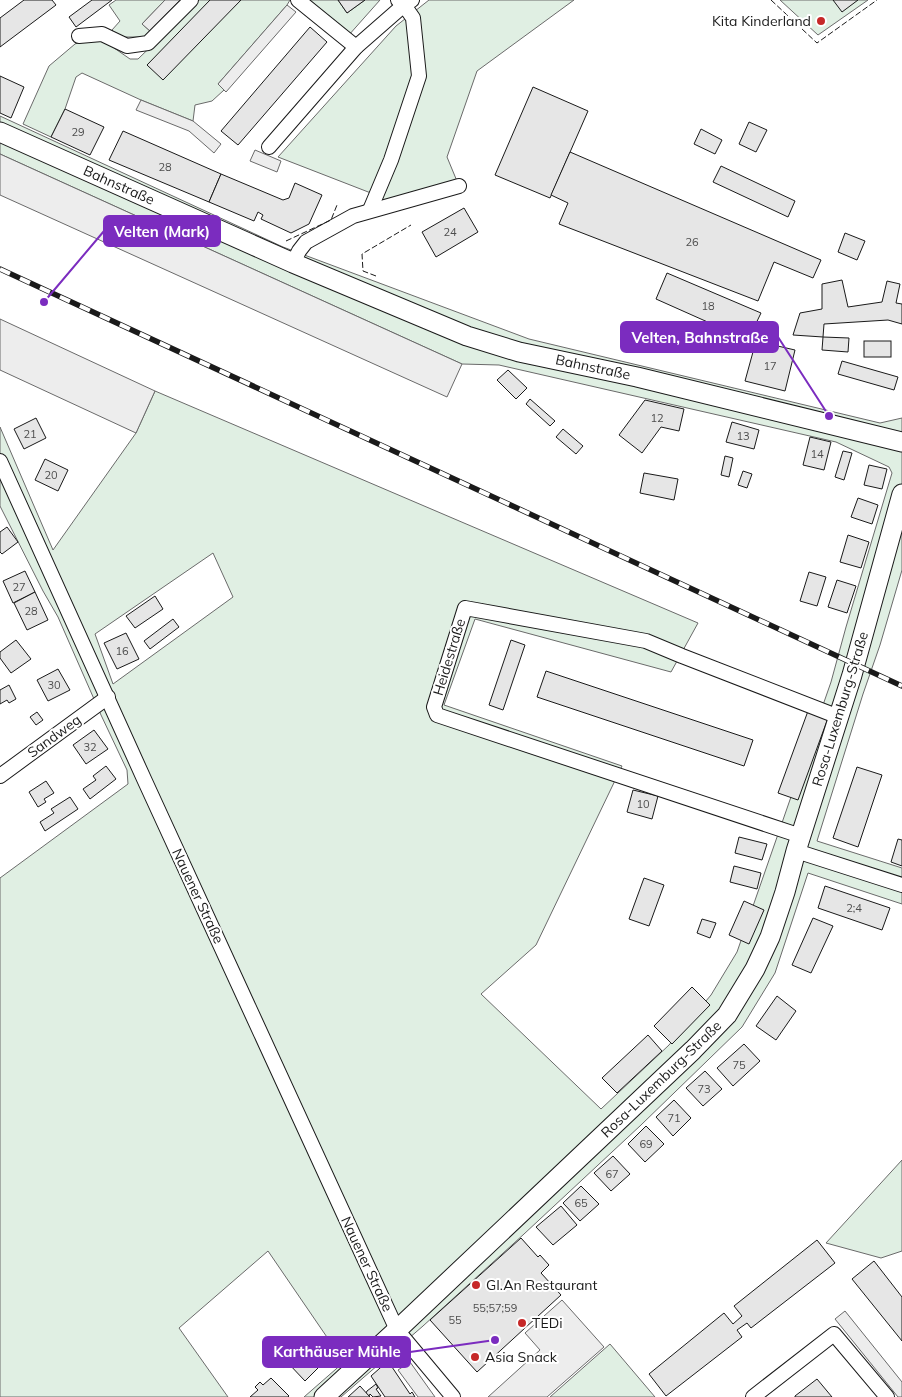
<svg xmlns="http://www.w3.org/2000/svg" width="902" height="1397" font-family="Mulish,sans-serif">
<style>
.green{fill:#e0efe3;stroke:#6a6a6a;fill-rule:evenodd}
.parking{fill:#ededed;stroke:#6a6a6a}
.building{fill:#e6e6e6;stroke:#1a1a1a}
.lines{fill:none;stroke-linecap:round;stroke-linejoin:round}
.street-casing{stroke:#1a1a1a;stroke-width:16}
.secondary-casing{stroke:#1a1a1a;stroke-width:21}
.street{stroke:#fff;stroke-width:14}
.secondary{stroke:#fff;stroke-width:19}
.rail-casing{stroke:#1a1a1a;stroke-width:5.5}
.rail{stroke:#fff;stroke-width:4;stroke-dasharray:11;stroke-linecap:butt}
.fence{stroke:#1a1a1a;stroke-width:1;stroke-dasharray:6 2.5;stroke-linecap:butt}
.poi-dot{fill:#c62828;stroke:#fff;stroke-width:2}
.labels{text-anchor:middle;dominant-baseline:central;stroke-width:4;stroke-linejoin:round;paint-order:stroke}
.number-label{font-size:11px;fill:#4d4d4d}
.poi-label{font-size:14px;fill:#1a1a1a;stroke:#fff;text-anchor:start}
.street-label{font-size:14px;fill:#1a1a1a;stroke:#fff}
.leader{fill:none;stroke:#7b2cbf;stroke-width:2}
.callout-dot{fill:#7b2cbf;stroke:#fff;stroke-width:2}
.callout{fill:#7b2cbf;stroke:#7b2cbf;stroke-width:2}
.callout-label{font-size:15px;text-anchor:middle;font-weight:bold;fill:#fff}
</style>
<rect width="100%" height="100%" fill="#fff"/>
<!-- green -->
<g class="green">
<path d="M116 0H165L142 24 150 31 144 37H118L112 30 120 21 109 5Z"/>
<path d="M199 0H290L287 5 218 84 224 90 212 101 195 105 193 121 141 100 82 73 76 77 65 109 51 137 23 124 49 66 75 44 81 41 91 39 104 41 130 59H138Z"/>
<path d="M310 0H338L347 13 365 0H380L348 36Z"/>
<path d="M429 0H574L477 71 447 157 459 186 370 210 376 195 278 157 396 26Z"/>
<path d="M780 0H868L818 35Z"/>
<path d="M0 116 283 247 529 339 880 423 902 418V570L880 645 863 694 817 841 902 868V904L808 873 775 973 742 1027 641 1125 524 1234 423 1326 341 1397H304L344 1362 268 1251 179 1328 228 1397H0V878L128 784 127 770 101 715 58 617 43 591 0 506V427L53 550 136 433 155 391 698 623 671 672 475 619 444 705 622 766 536 945 481 994 601 1109 669 1045 711 995 737 952 831 682 846 627 892 473 889 467 836 442 499 365 462 364 0 154ZM213 553 233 597 113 684 95 634Z"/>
<path d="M902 1160V1251L881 1258 826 1243Z"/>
<path d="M610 1344 655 1397H550Z"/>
</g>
<!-- parking -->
<g class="parking">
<path d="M165 0H180L150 31 142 24Z"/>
<path d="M287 5 296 12 226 92 218 84Z"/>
<path d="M141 100 193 121 221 144 214 153 189 131 136 110Z"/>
<path d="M255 150 281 161 277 172 250 161Z"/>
<path d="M0 154 462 364 447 397 0 195Z"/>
<path d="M0 319 155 391 136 433 0 370Z"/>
<path d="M562 1300 604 1347 547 1397H488L540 1350 525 1333Z"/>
<path d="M845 1311 902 1382V1397H898L835 1319Z"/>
<path d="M410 1362 435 1397H418L398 1370Z"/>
</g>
<!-- building -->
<g class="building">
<path d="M24 0H52L56 5 0 47V18Z"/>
<path d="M92 0H112L76 27 69 17Z"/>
<path d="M210 0H241L163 80 147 65Z"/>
<path d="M338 0H365L347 13Z"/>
<path d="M833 0H858L842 12Z"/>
<path d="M310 27 327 42 238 145 221 131Z"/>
<path d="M0 76 24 87 11 118 0 113Z"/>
<path d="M533 87 588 111 550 198 495 175Z"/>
<path d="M65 109 104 127 90 155 51 137Z"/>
<path d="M749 122 767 130 756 152 739 144Z"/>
<path d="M701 129 722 140 715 154 694 144Z"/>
<path d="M123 131 221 174 209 202 109 160Z"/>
<path d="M570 152 821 260 813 278 774 262 758 301 559 224 568 203 551 195Z"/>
<path d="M721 166 795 201 788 217 713 182Z"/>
<path d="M221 174 283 200 289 198 295 183 322 195 309 224 291 233 261 219 263 215 258 212 254 221 209 202Z"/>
<path d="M464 208 478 232 436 257 422 232Z"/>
<path d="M845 233 865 241 857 260 838 252Z"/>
<path d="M667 273 761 313 748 340 656 299Z"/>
<path d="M842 280 848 307 882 302 887 281 900 284 896 303 902 304V324L888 320 824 324 823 337 793 335 800 313 822 309V284Z"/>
<path d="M823 337 849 338 848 352 822 350Z"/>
<path d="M756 341 795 350 785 391 745 381Z"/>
<rect x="864" y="341" width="27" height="16"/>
<path d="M842 361 898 377 894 390 838 374Z"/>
<path d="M508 370 527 388 516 399 497 380Z"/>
<path d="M530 399 555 421 550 426 526 404Z"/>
<path d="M645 400 684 409 679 431 661 427 642 453 619 435Z"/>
<path d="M36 418 46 438 24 449 14 429Z"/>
<path d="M732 422 759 430 754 449 726 442Z"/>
<path d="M563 429 583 446 576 454 556 437Z"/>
<path d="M810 437 831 442 824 470 803 465Z"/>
<path d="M843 451 852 453 844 480 835 477Z"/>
<path d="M725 456 733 458 729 477 721 475Z"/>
<path d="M45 459 68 470 58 491 35 480Z"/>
<path d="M869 465 887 469 882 489 864 485Z"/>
<path d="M743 471 752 474 747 488 738 485Z"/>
<path d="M644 473 678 479 674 500 640 493Z"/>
<path d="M858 498 878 505 872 524 851 517Z"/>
<path d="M7 527 18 542 2 554 0 552V532Z"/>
<path d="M848 535 869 542 861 568 840 562Z"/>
<path d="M25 571 35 592 13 603 3 581Z"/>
<path d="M809 572 826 577 817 606 800 601Z"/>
<path d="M837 580 856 586 847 613 828 607Z"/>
<path d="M35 592 48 620 27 630 14 603Z"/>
<path d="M155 596 163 609 135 628 126 616Z"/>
<path d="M173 619 179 627 150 649 144 641Z"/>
<path d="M126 633 139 659 117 669 104 643Z"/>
<path d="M16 640 31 659 11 673 0 658V652Z"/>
<path d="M511 640 525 645 503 710 489 705Z"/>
<path d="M58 669 70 690 48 701 37 680Z"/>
<path d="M546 671 753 740 744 766 537 697Z"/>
<path d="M9 685 16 699 9 703 7 700 0 704V690Z"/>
<path d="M808 711 828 718 798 800 778 793Z"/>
<path d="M37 712 43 720 36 725 30 717Z"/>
<path d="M94 730 108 749 86 764 73 745Z"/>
<path d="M106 766 116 779 90 799 83 789 96 780 93 776Z"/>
<path d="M857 767 882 775 858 847 833 838Z"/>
<path d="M46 781 54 793 44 799 46 802 38 807 29 792Z"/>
<path d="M633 790 658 796 652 819 627 812Z"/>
<path d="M70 797 78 809 45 831 40 822 54 813 51 809Z"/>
<path d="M739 837 767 844 762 860 735 853Z"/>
<path d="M898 839 902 840V866L891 862Z"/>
<path d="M734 866 761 873 757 889 730 882Z"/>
<path d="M644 878 664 885 649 926 629 919Z"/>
<path d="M825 886 890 908 882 930 818 908Z"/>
<path d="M744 901 764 910 749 944 729 935Z"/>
<path d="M813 918 833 926 811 973 792 965Z"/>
<path d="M702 919 716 923 710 938 697 933Z"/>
<path d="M692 987 710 1005 672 1044 654 1026Z"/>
<path d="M777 996 796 1011 776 1040 756 1026Z"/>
<path d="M648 1035 662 1051 617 1093 602 1078Z"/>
<path d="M744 1044 760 1061 733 1086 717 1068Z"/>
<path d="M705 1071 722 1089 703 1106 686 1088Z"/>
<path d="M674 1100 691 1118 673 1136 656 1117Z"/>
<path d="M646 1126 664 1144 645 1162 628 1144Z"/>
<path d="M613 1156 630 1174 611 1191 594 1173Z"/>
<path d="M581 1186 599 1204 580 1221 563 1203Z"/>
<path d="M561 1206 577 1225 553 1245 536 1227Z"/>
<path d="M521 1238 538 1257 540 1255 549 1265 541 1273 561 1295 477 1372 430 1320Z"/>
<path d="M817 1240 835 1263 751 1328 747 1323 737 1330 742 1337 666 1396 649 1374 724 1313 733 1324 742 1316 734 1306Z"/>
<path d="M874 1261 902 1297V1341L852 1279Z"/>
<path d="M306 1345 311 1350 313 1348 322 1357 319 1359 323 1363 305 1381 288 1363Z"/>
<path d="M388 1361 410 1394 412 1392 415 1397H385L371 1376Z"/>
<path d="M271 1378 289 1396 288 1397H250L258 1390 255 1387 260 1382 263 1385Z"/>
<path d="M817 1379 832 1397H795V1396Z"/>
<path d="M376 1384 378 1388 376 1389 381 1396 373 1397 370 1394 369 1396 366 1393 367 1391Z"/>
<path d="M360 1386 370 1397H348Z"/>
</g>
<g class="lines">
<defs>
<g id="street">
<path d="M298 0 356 47"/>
<path d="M79 36 102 34 127 46 148 43 191 0"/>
<path d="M269 147 356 47 404 5 412 0"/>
<path d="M370 210 391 160 419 76 413 18 404 5 398 0"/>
<path d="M293 263 299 251 306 242 353 216 459 186"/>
<path d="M0 461 144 779 397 1330 453 1397"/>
<path d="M0 776 108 697"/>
<path d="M801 836 437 715 434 707 465 608 646 641 682 656 839 717"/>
<path d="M796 851 902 885"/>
<path d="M753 1397 834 1334 887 1397"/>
</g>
<g id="secondary">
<path d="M0 132 293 263 467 336 519 352 637 377 902 442"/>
<path d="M324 1397 397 1330 693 1050 727 1015 755 969 770 937 785 892 796 851 852 675 902 494"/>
</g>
</defs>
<!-- street casing -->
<use href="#street" class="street-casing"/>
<!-- secondary casing -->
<use href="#secondary" class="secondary-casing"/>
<!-- street -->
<use href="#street" class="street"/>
<!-- secondary -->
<use href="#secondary" class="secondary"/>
<defs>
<path id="rail" d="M0 269 902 686"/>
</defs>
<!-- rail casing -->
<use href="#rail" class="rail-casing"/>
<!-- rail -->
<use href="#rail" class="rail"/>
<!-- fence -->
<g class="fence">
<path d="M771 0 817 43 877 0"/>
<path d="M286 241 331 220 337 205"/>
<path d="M376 276 363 271 362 254 411 225"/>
</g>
</g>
<!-- markers -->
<g class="poi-dot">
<circle cx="821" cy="21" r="5"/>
<circle cx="476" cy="1285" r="5"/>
<circle cx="522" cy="1323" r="5"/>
<circle cx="475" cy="1357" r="5"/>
</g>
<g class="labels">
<!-- number labels -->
<g class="number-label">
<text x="78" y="132">29</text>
<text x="165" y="167">28</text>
<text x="450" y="232">24</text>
<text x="692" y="242">26</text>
<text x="708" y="306">18</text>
<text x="770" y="366">17</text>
<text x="657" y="418">12</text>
<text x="30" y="434">21</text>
<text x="743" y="436">13</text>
<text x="817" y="454">14</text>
<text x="51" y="475">20</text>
<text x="19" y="587">27</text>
<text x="31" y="611">28</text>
<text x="122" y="651">16</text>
<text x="54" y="685">30</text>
<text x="90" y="747">32</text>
<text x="643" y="804">10</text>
<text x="854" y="908">2;4</text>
<text x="739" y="1065">75</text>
<text x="704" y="1089">73</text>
<text x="674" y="1118">71</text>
<text x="646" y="1144">69</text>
<text x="612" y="1174">67</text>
<text x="581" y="1203">65</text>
<text x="495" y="1308">55;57;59</text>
<text x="455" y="1320">55</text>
</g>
<!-- poi labels -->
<g class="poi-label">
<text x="811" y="21" text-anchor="end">Kita Kinderland</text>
<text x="486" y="1285">GI.An Restaurant</text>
<text x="532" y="1323">TEDi</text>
<text x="485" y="1357">Asia Snack</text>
</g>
<!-- street labels -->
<g class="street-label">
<text transform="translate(119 185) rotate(24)">Bahnstraße</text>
<text transform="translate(593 367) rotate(12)">Bahnstraße</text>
<text transform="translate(449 657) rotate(-73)">Heidestraße</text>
<text transform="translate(840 709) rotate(-73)">Rosa-Luxemburg-Straße</text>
<text transform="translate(54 736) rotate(-36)">Sandweg</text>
<text transform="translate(198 896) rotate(65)">Nauener Straße</text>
<text transform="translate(661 1079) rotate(-44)">Rosa-Luxemburg-Straße</text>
<text transform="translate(367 1264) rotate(65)">Nauener Straße</text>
</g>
</g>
<!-- callouts -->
<path class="leader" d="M44 302L104 231M829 416L778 337M495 1340L410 1352"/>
<g class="callout-dot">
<circle cx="44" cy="302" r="5"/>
<circle cx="829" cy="416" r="5"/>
<circle cx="495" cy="1340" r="5"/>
</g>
<g class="callout">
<rect x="104" y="216" width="116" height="30" rx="5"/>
<rect x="621" y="322" width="157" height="30" rx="5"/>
<rect x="263" y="1337" width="147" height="30" rx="5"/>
</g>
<g class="callout-label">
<text x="162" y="237">Velten (Mark)</text>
<text x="700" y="343">Velten, Bahnstraße</text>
<text x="337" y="1357">Karthäuser Mühle</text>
</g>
</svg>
